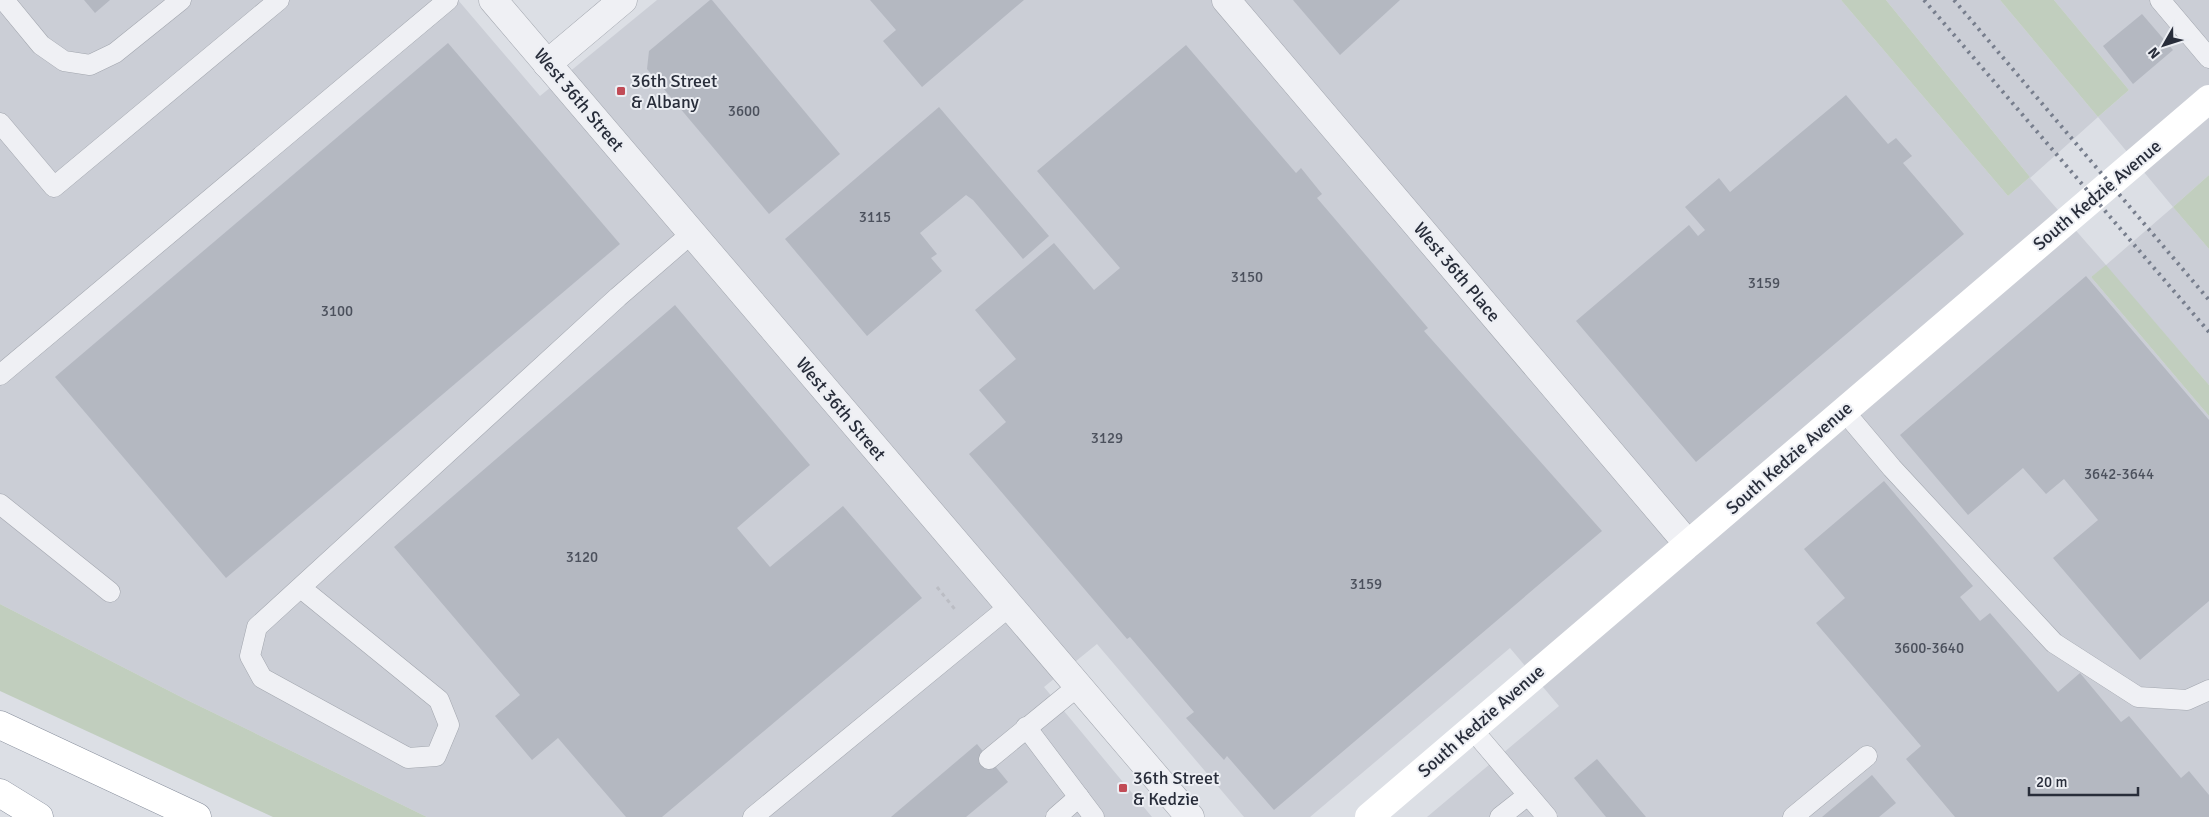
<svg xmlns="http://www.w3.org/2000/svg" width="2209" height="817" font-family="Signika,sans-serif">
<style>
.built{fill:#cbced6;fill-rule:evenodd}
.green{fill:#c1cebe}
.building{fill:#b4b8c1}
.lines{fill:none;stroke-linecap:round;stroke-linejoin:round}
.service-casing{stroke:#a2a6ae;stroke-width:21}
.minor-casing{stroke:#a2a6ae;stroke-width:29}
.motorway-casing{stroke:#858c9a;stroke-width:29}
.path{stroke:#bbbdc4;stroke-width:3;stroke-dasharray:4 4;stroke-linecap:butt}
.service{stroke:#eff0f4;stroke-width:20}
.minor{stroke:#eff0f4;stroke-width:28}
.secondary{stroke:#fff;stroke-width:28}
.motorway{stroke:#fff;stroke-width:28}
.rail{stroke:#777e8d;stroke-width:4;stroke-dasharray:2.5 5;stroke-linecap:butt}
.poi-dot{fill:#c14b56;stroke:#eceef3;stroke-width:2}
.labels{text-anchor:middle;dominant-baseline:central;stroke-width:4;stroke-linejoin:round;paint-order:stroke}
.number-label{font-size:15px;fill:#4b505c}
.poi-label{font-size:18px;fill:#282d3a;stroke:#eceef3;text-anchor:start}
.street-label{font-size:18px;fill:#282d3a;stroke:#eceef3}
</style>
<rect width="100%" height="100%" fill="#dcdfe5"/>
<!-- built -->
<path class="built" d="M0 0H458L540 96 657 0H1841L2008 196 2030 177 1886 0H2000L2098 117 2129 90 2054 0H2209V175L2173 207 2209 249V385L2106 266 2091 277 2209 416V817H1427L1559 706 1510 648 1310 817H1244L1097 644 1044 687 1152 817H427L185 699 0 604ZM2098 117 2173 207 2106 265 2030 178Z"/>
<!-- green -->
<g class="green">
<path d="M1841 0H1886L2030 177 2008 196Z"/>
<path d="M2000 0H2054L2129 90 2098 117Z"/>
<path d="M2209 175V249L2173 207Z"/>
<path d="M2106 265 2209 385V416L2091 277Z"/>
<path d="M0 604 185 699 427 817H273L0 691Z"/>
</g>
<!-- building -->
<g class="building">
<path d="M84 0H110L95 13Z"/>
<path d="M710 0H712L840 154 769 214 647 69 649 51Z"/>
<path d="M870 0H1024L922 87 883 41 896 30Z"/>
<path d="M1293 0H1400L1340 55Z"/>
<path d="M2142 14 2173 50 2133 84 2103 46Z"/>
<path d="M448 43 620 244 226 578 55 377Z"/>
<path d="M1186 45 1296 173 1301 168 1322 194 1317 198 1428 328 1424 331 1602 531 1274 810 1227 756 1224 760 1186 718 1194 712 1130 637 1127 639 969 454 1006 422 979 390 1016 359 975 310 1054 243 1094 290 1120 268 1037 171Z"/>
<path d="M1846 95 1888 144 1896 138 1912 156 1903 163 1964 234 1696 462 1576 321 1689 225 1698 236 1705 230 1685 207 1719 178 1730 192Z"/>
<path d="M939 107 1049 236 1023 259 973 200 966 195 920 233 937 254 931 258 942 271 867 336 785 239Z"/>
<path d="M2086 276 2209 420V601L2140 660 2053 558 2098 520 2064 479 2046 494 2023 468 1968 515 1900 435Z"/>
<path d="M675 305 810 465 737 528 770 567 843 506 922 598 662 817H626L558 738 532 760 495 716 520 695 394 547Z"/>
<path d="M1884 481 1973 586 1960 597 1980 621 1990 613 2058 692 2080 673 2121 722 2129 716 2181 778 2189 771 2209 795V817H1955L1906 759 1921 746 1816 623 1845 598 1804 549Z"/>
<path d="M977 744 1008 782 966 817H891Z"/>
<path d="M1597 759 1646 817H1606L1574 778Z"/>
<path d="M1872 775 1896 803 1879 817H1822Z"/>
</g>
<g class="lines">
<defs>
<g id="service">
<path d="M4 0 41 45 64 61 90 65 115 53 181 0"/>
<path d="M2160 0 2209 58"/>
<path d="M0 123 54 187 279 0"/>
<path d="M0 375 448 0"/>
<path d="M1844 411 1892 468 2054 643 2138 697 2187 700 2209 690"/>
<path d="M0 504 110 592"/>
<path d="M301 588 439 700 449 725 436 756 408 758 262 678 250 656 257 627 618 297 692 233"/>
<path d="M1026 727 1094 817"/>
<path d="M1472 729 1547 817"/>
<path d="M989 759 1077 687"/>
<path d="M753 817 1010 606"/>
<path d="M1056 817 1079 797"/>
<path d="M1500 817 1528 795"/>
<path d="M1793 817 1867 756"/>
</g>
<g id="minor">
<path d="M493 0 1190 817"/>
<path d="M1226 0 1688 544"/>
<path d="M547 64 623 0"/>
</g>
<g id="motorway">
<path d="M0 725 197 817"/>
<path d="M0 793 39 817"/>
</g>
</defs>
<!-- service casing -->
<use href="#service" class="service-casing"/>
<!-- minor casing -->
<use href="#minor" class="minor-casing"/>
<!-- motorway casing -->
<use href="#motorway" class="motorway-casing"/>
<!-- path -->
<path class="path" d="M937 587 957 612"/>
<!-- service -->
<use href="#service" class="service"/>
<!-- minor -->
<use href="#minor" class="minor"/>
<!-- secondary -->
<path class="secondary" d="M1369 817 2209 99"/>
<!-- motorway -->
<use href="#motorway" class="motorway"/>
<!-- rail -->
<g class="rail">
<path d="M1924 0 2209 332"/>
<path d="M1954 0 2209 300"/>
</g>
</g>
<!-- markers -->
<g class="poi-dot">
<rect x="616" y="86" width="10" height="10" rx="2.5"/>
<rect x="1118" y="783" width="10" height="10" rx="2.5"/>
</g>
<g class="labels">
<!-- number labels -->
<g class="number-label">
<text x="744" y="111">3600</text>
<text x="875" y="217">3115</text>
<text x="1247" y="277">3150</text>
<text x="1764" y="283">3159</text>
<text x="337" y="311">3100</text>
<text x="1107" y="438">3129</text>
<text x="2119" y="474">3642-3644</text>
<text x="582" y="557">3120</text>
<text x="1366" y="584">3159</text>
<text x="1929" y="648">3600-3640</text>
</g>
<!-- poi labels -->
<g class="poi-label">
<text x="631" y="81">36th Street<tspan x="631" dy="21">&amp; Albany</tspan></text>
<text x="1133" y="778">36th Street<tspan x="1133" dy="21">&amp; Kedzie</tspan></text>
</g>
<!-- street labels -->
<g class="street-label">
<text transform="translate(579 100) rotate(50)">West 36th Street</text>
<text transform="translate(2097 195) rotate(-40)">South Kedzie Avenue</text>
<text transform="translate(1457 272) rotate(50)">West 36th Place</text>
<text transform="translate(841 409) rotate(50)">West 36th Street</text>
<text transform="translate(1789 458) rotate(-41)">South Kedzie Avenue</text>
<text transform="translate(1481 721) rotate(-41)">South Kedzie Avenue</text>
</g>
</g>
<!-- north arrow -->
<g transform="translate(2164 45) rotate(231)" stroke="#eceef3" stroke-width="4" paint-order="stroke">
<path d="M0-4L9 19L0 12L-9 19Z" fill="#282d3a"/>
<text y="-8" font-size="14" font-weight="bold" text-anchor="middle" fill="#282d3a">N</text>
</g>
<!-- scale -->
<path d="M2029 787v8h109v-8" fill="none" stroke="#282d3a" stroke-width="2.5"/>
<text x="2036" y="787" font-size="15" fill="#282d3a" stroke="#eceef3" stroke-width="4" paint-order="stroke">20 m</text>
</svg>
